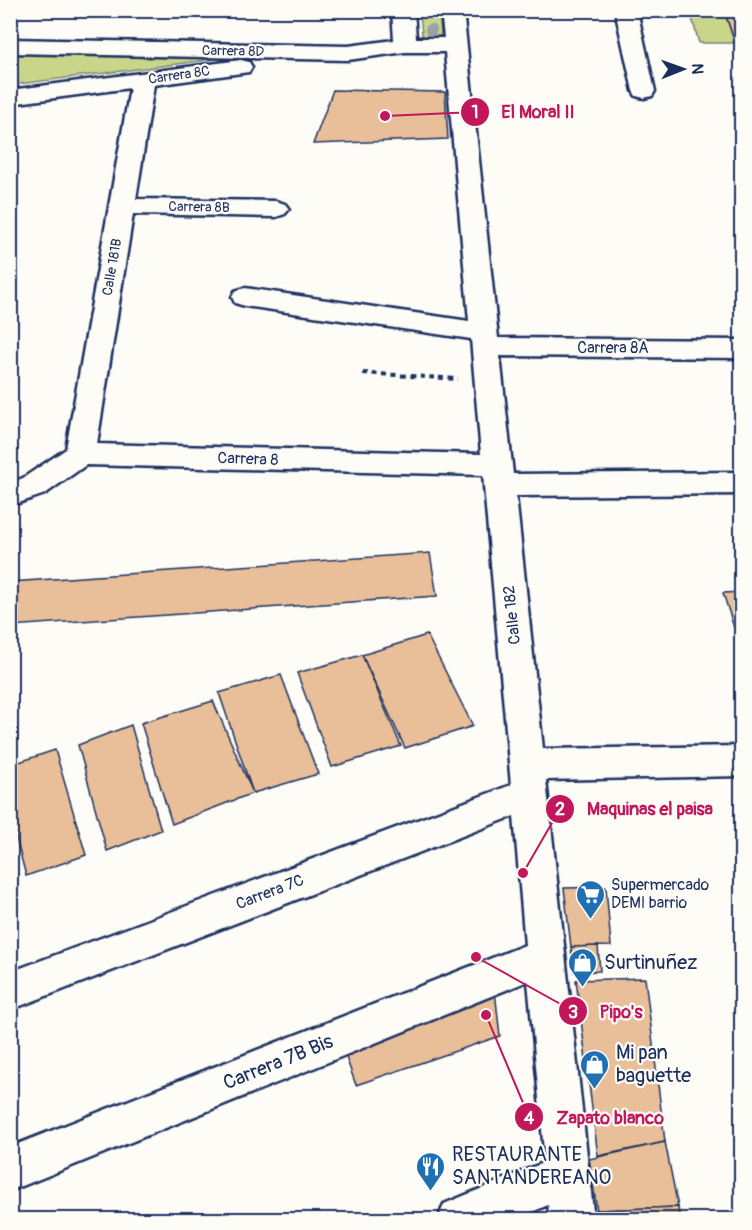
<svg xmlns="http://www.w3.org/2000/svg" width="752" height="1230" font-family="Pangolin,sans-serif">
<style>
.green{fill:#c9d588;stroke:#728273;stroke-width:1.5}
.building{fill:#e8bf98;stroke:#1b2f5e;stroke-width:1.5}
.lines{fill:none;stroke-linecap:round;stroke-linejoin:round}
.street-casing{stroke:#1b2f5e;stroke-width:5}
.path{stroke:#1b2f5e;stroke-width:4;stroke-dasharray:5 4.5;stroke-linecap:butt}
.street{fill:#fdfcf7;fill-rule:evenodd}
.tree{fill:#98a2a8}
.labels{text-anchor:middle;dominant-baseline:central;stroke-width:4.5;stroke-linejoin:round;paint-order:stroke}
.far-street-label{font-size:14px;fill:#1b2f5e;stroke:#fdfcf7}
.street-label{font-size:16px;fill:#1b2f5e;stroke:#fdfcf7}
.poi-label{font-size:16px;fill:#1b2f5e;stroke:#fdfcf7;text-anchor:start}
.near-poi-label{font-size:20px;fill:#1b2f5e;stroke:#fdfcf7;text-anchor:start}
.near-street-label{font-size:20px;fill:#1b2f5e;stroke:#fdfcf7}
.leader{fill:none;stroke:#c2185b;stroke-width:2}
.callout-dot{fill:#c2185b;stroke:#fdfcf7;stroke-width:2}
.mark-label{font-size:18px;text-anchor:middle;font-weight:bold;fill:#fff}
.callout-label{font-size:18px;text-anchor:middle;font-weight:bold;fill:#c2185b;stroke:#fdfcf7;stroke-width:4.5;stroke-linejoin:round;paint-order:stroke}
</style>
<rect width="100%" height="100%" fill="#fdfcf7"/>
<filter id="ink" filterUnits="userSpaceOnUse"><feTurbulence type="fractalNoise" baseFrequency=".0167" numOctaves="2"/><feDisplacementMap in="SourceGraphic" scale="12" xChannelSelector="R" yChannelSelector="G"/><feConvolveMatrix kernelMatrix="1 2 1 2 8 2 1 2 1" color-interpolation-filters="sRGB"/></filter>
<g filter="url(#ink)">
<!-- green -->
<g class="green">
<path d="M420 11H439L441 34 438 38H426L422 35Z"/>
<path d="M690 11H724L735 43H699Z"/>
<path d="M11 53 256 54 11 85Z"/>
</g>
<!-- building -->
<g class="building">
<path d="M724 10H742V37H733Z"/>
<path d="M333 90 445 92 448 139 313 144Z"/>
<path d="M430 553 437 596 10 626V582Z"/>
<path d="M742 592V653L723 593Z"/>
<path d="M427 635 473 726 405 748 362 655Z"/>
<path d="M362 655 401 746 332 767 297 673Z"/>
<path d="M281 675 318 774 253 793 219 693Z"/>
<path d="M213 701 253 793 172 824 141 723Z"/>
<path d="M131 725 161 830 107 851 78 745Z"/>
<path d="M55 750 86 855 26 876 10 815V765Z"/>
<path d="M606 887 611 946 571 947 564 888Z"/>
<path d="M598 946 600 971 574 972 571 947Z"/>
<path d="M645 978 665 1142 598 1156 576 980Z"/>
<path d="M495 991 500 1036 356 1085 344 1052Z"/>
<path d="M665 1142 678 1207 597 1210 589 1159Z"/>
<path d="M678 1207 680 1220H598L597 1210Z"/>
</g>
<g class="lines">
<defs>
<g id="street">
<path d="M392 10H414L416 38H444L441 10H463L498 338 742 340V358L500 356 513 474 742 472V494L516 496 543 749 742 746V776L546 780 594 1220H550L548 1205 514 1220H438L444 1204 545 1162 528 981 10 1191V1147L525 945 514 816 10 1010V972L511 785 483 475 86 465 45 494 10 506V483L23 478 66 449 130 88 10 104V90L241 60 249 62 252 67 249 72 154 85 136 199 276 201 285 204 289 209 285 214 276 217 133 214 97 444 481 454 471 339 245 306 235 303 232 297 235 291 245 288 469 321 445 52H405L348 60 10 53V39L348 46 394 40Z"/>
<path d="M615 10H637L655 91 652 96 644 98 636 96 633 91Z"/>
</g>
</defs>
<!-- street casing -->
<use href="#street" class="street-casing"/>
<!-- path -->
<path class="path" d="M363 373 458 379"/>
<!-- street -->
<use href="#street" class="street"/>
</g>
<!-- trees -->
<circle class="tree" cx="431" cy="30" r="6"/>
</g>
<!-- icons -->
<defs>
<symbol id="supermarket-pin" viewBox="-11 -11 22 30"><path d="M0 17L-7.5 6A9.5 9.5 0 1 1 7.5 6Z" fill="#1f6fb2" stroke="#fdfcf7"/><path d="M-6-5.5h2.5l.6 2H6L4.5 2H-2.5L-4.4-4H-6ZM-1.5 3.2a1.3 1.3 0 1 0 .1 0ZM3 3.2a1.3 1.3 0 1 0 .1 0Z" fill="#fff"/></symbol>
<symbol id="shop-pin" viewBox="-11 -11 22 30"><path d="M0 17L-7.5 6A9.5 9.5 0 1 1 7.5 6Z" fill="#1f6fb2" stroke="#fdfcf7"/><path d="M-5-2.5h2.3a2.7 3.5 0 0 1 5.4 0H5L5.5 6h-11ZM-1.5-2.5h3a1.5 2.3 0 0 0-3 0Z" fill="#fff"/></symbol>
<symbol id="restaurant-pin" viewBox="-11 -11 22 30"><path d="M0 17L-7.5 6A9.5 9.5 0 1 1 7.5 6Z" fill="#1f6fb2" stroke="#fdfcf7"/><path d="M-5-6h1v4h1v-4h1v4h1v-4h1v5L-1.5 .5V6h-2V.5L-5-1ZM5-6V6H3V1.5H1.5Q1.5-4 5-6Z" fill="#fff"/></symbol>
</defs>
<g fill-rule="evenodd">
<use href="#supermarket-pin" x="574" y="878" width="33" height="45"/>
<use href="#shop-pin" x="566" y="946" width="33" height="45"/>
<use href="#shop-pin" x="578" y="1048" width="33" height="45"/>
<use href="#restaurant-pin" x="414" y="1150" width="33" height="45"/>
</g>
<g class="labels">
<!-- far-street labels -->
<g class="far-street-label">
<text transform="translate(233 51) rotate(1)">Carrera 8D</text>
<text transform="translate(179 75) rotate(-8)">Carrera 8C</text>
<text transform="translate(199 207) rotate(1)">Carrera 8B</text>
<text transform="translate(112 267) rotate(-80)">Calle 181B</text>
</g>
<!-- street labels -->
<g class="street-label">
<text x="613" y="348">Carrera 8A</text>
<text transform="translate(248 459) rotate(2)">Carrera 8</text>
<text transform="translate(512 615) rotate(-96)">Calle 182</text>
<text transform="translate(270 892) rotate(-21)">Carrera 7C</text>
</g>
<!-- poi labels -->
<g class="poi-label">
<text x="611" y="885">Supermercado<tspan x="611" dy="18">DEMI barrio</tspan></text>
</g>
<!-- near-poi labels -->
<g class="near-poi-label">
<text x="604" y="962">Surtinuñez</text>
<text x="616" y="1052">Mi pan<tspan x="616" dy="23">baguette</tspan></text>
<text x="452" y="1154">RESTAURANTE<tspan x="452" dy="23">SANTANDEREANO</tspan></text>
</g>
<!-- near-street labels -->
<g class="near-street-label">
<text transform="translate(278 1062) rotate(-22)">Carrera 7B Bis</text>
</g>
</g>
<!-- callouts -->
<path class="leader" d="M385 116L475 112M523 873L560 809M476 957L573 1011M486 1015L529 1117"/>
<g class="callout-dot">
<circle cx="385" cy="116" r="6"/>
<circle cx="523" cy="873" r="6"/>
<circle cx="476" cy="957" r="6"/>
<circle cx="486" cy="1015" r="6"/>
<circle cx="475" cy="112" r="15"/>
<circle cx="560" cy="809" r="15"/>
<circle cx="573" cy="1011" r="15"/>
<circle cx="529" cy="1117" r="15"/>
</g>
<g class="mark-label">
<text x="475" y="118">1</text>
<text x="560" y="815">2</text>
<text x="573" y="1018">3</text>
<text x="529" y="1124">4</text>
</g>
<g class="callout-label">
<text x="538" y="118">El Moral II</text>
<text x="650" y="815">Maquinas el paisa</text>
<text x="621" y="1018">Pipo's</text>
<text x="610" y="1124">Zapato blanco</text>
</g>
<!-- margin -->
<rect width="752" height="1230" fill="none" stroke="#fdfcf7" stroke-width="36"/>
<rect x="18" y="18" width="716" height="1194" fill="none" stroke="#1b2f5e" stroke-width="2" filter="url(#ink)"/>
<!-- north arrow -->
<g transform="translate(683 69) rotate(89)" stroke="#fdfcf7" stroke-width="4.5" paint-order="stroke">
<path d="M0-4.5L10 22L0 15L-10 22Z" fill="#1b2f5e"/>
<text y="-9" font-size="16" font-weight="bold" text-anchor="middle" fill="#1b2f5e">N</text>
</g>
</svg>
